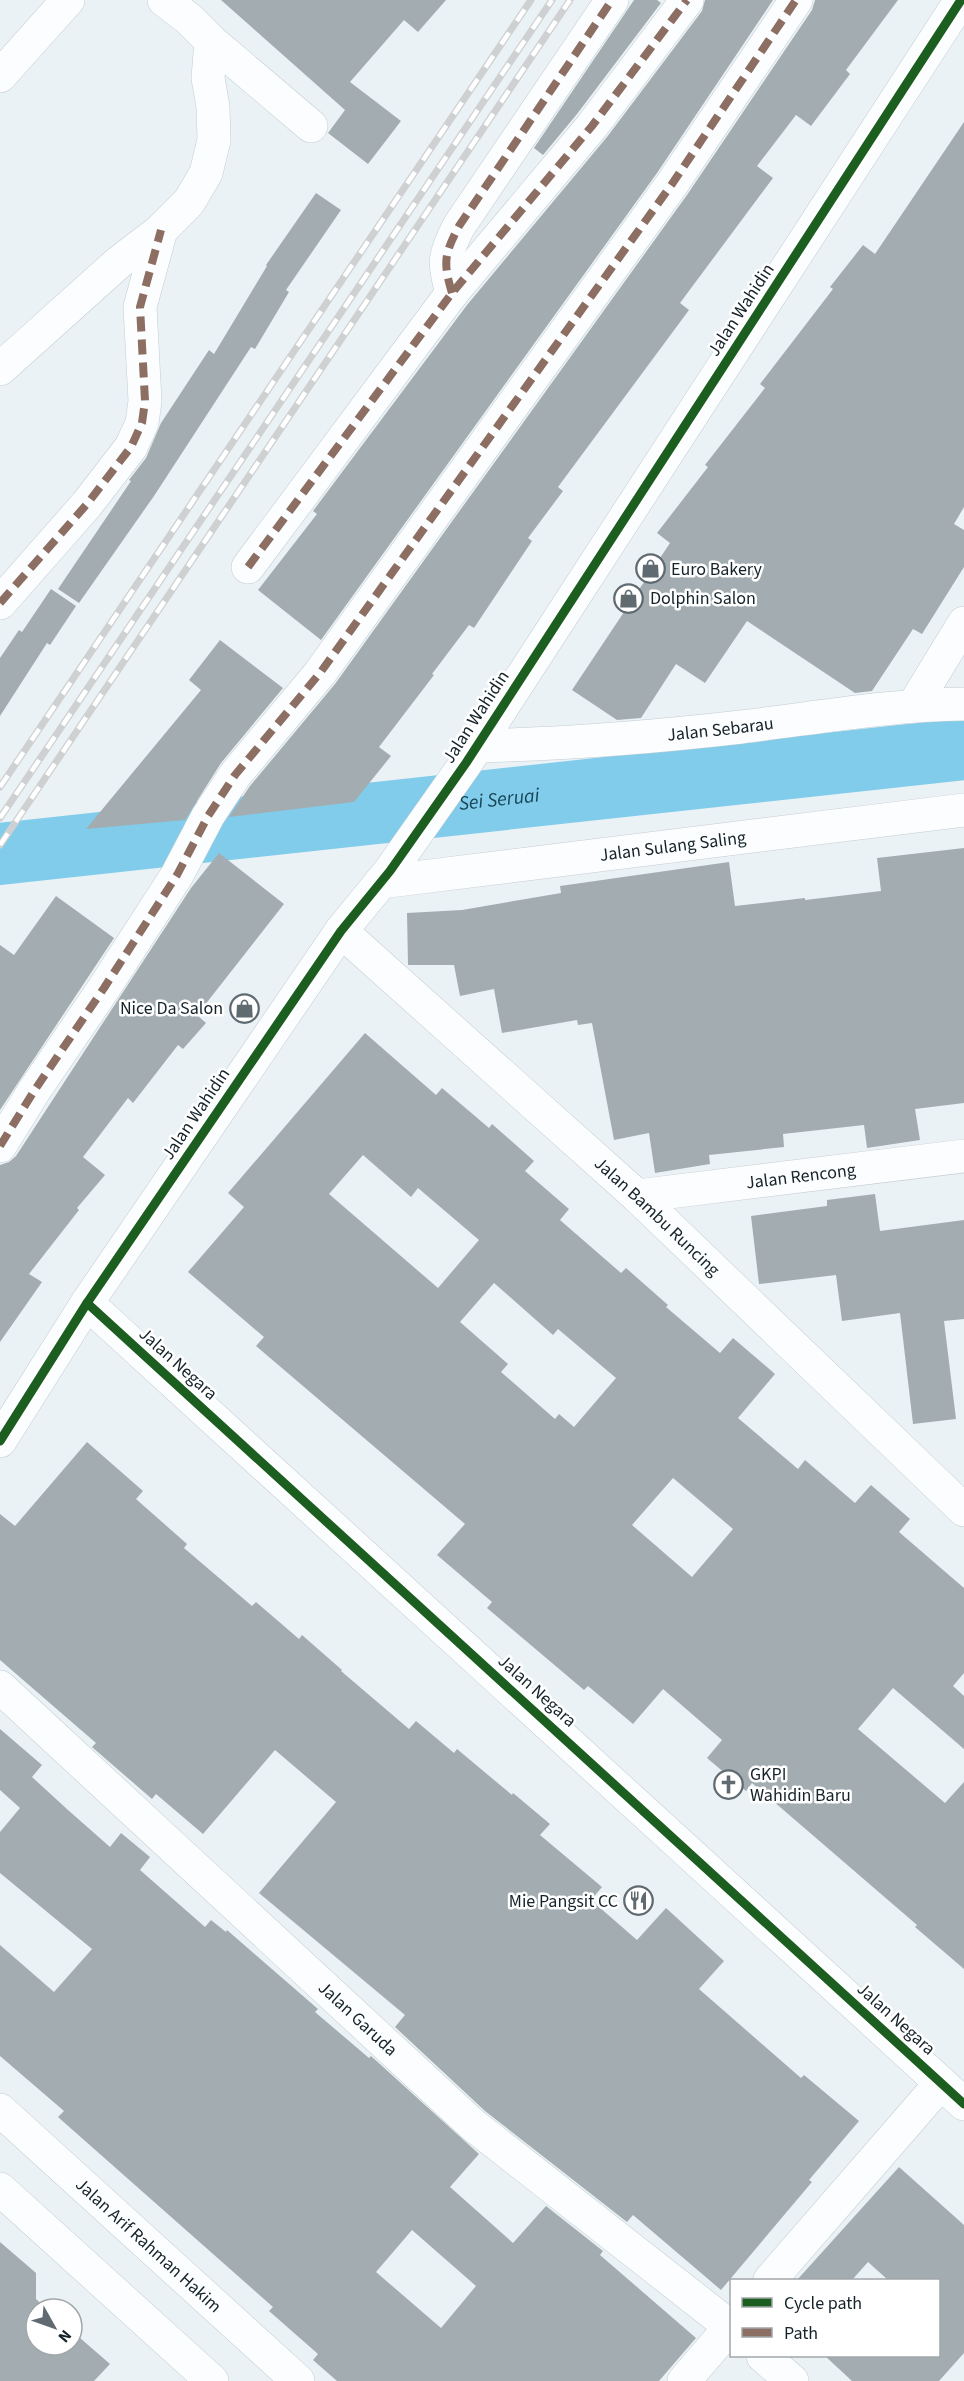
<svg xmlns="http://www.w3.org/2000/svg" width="964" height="2381" font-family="'Source Sans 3',sans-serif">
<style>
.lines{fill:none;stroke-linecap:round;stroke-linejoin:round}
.river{stroke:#80ccea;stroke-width:62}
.building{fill:#a3adb1;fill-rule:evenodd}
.minor-casing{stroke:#c2cdd1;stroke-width:34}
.tertiary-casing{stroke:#c2cdd1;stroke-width:34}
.primary-casing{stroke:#c2cdd1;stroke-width:34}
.minor{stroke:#fcfdfe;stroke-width:33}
.tertiary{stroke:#fcfdfe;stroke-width:33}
.primary{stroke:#fcfdfe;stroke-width:33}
.rail-casing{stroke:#ced0d1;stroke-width:7}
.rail{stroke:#fff;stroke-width:4.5;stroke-dasharray:14;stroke-linecap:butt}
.quiet{stroke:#8d6e63;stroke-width:8;stroke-dasharray:15 8;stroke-linecap:butt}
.cycleway-casing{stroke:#fff;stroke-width:13}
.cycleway{stroke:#1b5e20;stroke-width:9}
.labels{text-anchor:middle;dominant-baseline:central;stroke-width:5;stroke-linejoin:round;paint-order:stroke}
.street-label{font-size:18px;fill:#152329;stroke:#fff}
.poi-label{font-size:18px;fill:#152329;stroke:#fff;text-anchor:start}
.water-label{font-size:20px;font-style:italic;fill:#174556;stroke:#fff}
</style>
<rect width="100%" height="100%" fill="#eaf2f6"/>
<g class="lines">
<!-- river -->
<path class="river" id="s1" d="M0 854 964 749"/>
</g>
<!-- building -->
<g class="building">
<path d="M221 0H446L418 32 404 20 350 82 401 121 368 164 328 133 345 110Z"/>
<path d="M634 0H657L661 3 577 114 543 155 534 148Z"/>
<path d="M705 0H773L657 173 321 640 258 590 317 514 313 511 467 305 607 137 702 11Z"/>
<path d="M815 0H898L846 70 850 74 811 126 796 115 757 166 773 178 680 303 689 310 558 487 563 491 528 538 532 541 474 628 469 625 432 674 434 675 379 747 391 756 354 802 229 817 250 786 335 684 687 195 812 10Z"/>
<path d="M964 122V507L954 524 964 530V567L922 634 913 629 872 691 855 693 747 621 705 683 676 664 641 718 617 720 572 690 670 543 657 533 708 467 705 465 765 388 760 384 833 289 830 287 863 245 875 254Z"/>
<path d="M316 193 341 210 286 290 289 292 255 349 251 347 154 496 79 603 58 589 131 481 129 480 146 458 161 423 209 350 214 354 267 266 266 265Z"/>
<path d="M51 589 76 606 50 645 47 643 0 716V658L19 630 22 632Z"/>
<path d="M220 640 283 688 221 763 185 820 86 829 201 690 189 680Z"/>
<path d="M964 848V1103L915 1109 920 1140 867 1148 864 1125 783 1134 784 1147 709 1155 710 1164 655 1173 649 1133 614 1140 592 1023 578 1025 577 1020 502 1033 494 989 460 996 454 965H408L407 913 462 910 561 893 560 886 729 862 735 906 805 898V900L881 891 877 858Z"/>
<path d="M219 853 284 904 197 1015 206 1023 183 1049 178 1045 133 1103 128 1098 83 1157 105 1175 77 1208 79 1210 29 1274 42 1282 0 1342V1165L9 1162 16 1156 191 888Z"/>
<path d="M56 896 114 938 0 1110V945L14 955Z"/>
<path d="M365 1033 436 1095 442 1088 489 1128 492 1124 534 1161 525 1171 569 1209 560 1220 621 1273 626 1268 668 1305 666 1307 720 1353 733 1338 775 1374 738 1418 798 1469 805 1460 855 1503 871 1485 910 1519 899 1532 964 1588V1673L953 1686 964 1696V1749L893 1688 858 1729 945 1803 964 1782V1969L915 1927 917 1925 752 1783 746 1791 707 1758 722 1740 663 1689 633 1724 588 1686 584 1690 487 1608 492 1602 437 1555 465 1524 256 1346 264 1337 188 1272 244 1207 228 1193ZM363 1155 411 1197 418 1188 479 1240 438 1288 329 1194ZM494 1283 553 1335 558 1329 616 1378 574 1427 559 1414 555 1419 501 1372 508 1364 460 1322ZM673 1478 733 1529 692 1577 632 1525Z"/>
<path d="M875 1194 880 1231 964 1220V1319L944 1321 956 1419 913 1424 900 1313 842 1321 836 1275 759 1284 751 1216 827 1206V1200Z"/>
<path d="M87 1442 143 1491 136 1499 187 1544 184 1548 252 1606 256 1602 299 1639 302 1635 342 1670 341 1671 409 1729 416 1721 454 1753 457 1749 512 1795 513 1793 550 1824 540 1835 602 1887 591 1900 637 1940 666 1908 724 1961 699 1989 801 2078 804 2075 859 2121 809 2180 812 2182 721 2290 633 2215 627 2222 485 2111 395 2027 405 2015 259 1893 336 1802 275 1750 203 1834 156 1794 152 1799 92 1747 96 1743 0 1660V1514L15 1526Z"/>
<path d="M0 1729 42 1765 32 1777 68 1810 110 1847 121 1833 150 1857 140 1870 205 1927 211 1920 226 1932 227 1930 318 2009 315 2012 369 2058 371 2056 479 2154 450 2187 513 2243 546 2206 603 2251 600 2255 696 2338 659 2381H337L313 2360 318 2354 269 2311 273 2307 58 2117 64 2111 0 2056V1945L54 1992 92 1949 0 1873V1832L20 1808 0 1790ZM412 2230 476 2286 441 2328 376 2272Z"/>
<path d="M899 2167 964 2225V2353L939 2381H852L824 2355H939V2280H888L868 2262 852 2280H797Z"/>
<path d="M0 2242 36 2273V2299L47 2309H36V2345H72V2331L110 2364 94 2381H0Z"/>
</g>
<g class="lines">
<defs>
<g id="minor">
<path d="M211 41 311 126"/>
<path d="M0 76 68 0"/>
<path d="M452 293C443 262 444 255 459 226L612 0"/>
<path d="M0 369 118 263 161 230 189 202 206 173 214 140 213 107 208 78 211 41 189 19 164 0"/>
<path d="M248 567 452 293 592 126 687 0"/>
<path d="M0 603 87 504 131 447 142 423 145 401 140 307 161 230"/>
<path d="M914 705 964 623"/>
<path id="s2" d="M477 746C566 744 654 737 741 727 816 718 889 705 964 704"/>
<path id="s3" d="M381 882 964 810"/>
<path id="s4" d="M341 931 637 1196 964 1510"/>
<path d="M0 1146 34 1091 104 988 177 875 208 816 235 775 320 673 672 184 796 0"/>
<path id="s5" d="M637 1196 964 1156"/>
<path d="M87 1303 964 2104"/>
<path id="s6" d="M0 1687 473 2125 732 2328"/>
<path d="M770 2280 941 2083"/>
<path d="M763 2356 792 2381"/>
<path d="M684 2381 732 2325"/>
</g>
<path id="tertiary" d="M0 1441 87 1303 341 931 390 871 466 763 961 0"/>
<g id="primary">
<path id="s7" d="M0 2110 298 2381"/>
<path d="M0 2189 212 2381"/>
</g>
</defs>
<!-- minor casing -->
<use href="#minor" class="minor-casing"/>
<!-- tertiary casing -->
<use href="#tertiary" class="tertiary-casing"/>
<!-- primary casing -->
<use href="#primary" class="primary-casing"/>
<!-- minor -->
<use href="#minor" class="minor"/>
<!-- tertiary -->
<use href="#tertiary" class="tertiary"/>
<!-- primary -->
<use href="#primary" class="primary"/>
<defs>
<g id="rail">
<path d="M0 787 531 0"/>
<path d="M0 818 552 0"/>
<path d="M0 845 570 0"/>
</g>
</defs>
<!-- rail casing -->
<use href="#rail" class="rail-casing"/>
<!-- rail -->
<use href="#rail" class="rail"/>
<!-- quiet -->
<g class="quiet">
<path d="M452 293C443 262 444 255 459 226L612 0"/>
<path d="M248 567 452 293 592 126 687 0"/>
<path d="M0 603 87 504 131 447 142 423 145 401 140 307 161 230"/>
<path d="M0 1146 34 1091 104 988 177 875 208 816 235 775 320 673 672 184 796 0"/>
</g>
<defs>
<g id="cycleway">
<path d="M87 1303 964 2104"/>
<path d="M0 1441 87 1303 341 931 390 871 466 763 961 0"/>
</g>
</defs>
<!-- cycleway casing -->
<use href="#cycleway" class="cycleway-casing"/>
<!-- cycleway -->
<use href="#cycleway" class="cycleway"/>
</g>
<!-- icons -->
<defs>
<symbol id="shop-ring" viewBox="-11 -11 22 22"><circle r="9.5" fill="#fff" stroke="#606b71" stroke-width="1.5"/><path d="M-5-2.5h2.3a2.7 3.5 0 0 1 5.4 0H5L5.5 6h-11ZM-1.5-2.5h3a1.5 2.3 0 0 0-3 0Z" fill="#606b71"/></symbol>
<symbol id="church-ring" viewBox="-11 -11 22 22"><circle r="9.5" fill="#fff" stroke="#606b71" stroke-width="1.5"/><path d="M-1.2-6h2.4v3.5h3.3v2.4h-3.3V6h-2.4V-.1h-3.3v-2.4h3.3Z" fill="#606b71"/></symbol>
<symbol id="restaurant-ring" viewBox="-11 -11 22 22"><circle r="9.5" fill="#fff" stroke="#606b71" stroke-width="1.5"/><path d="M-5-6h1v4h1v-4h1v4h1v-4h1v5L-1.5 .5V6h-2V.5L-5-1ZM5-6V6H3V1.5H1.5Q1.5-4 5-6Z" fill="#606b71"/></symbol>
</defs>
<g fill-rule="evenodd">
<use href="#shop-ring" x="634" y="552" width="33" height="33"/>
<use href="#shop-ring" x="612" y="582" width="33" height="33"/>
<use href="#shop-ring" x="228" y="992" width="33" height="33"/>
<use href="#church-ring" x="712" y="1768" width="33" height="33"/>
<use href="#restaurant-ring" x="622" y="1884" width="33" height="33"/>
</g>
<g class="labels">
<!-- street labels -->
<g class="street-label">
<text transform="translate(741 310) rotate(-57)">Jalan Wahidin</text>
<text transform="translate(476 717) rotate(-57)">Jalan Wahidin</text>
<text stroke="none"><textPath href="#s2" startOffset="244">Jalan Sebarau</textPath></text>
<text stroke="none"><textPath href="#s3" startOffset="294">Jalan Sulang Saling</textPath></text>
<text transform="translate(196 1114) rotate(-56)">Jalan Wahidin</text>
<text stroke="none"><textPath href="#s5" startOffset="165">Jalan Rencong</textPath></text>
<text stroke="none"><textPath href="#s4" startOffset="426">Jalan Bambu Runcing</textPath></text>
<text transform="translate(178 1364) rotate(42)">Jalan Negara</text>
<text transform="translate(537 1691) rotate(42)">Jalan Negara</text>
<text stroke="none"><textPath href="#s6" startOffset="488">Jalan Garuda</textPath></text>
<text transform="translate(896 2019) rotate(42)">Jalan Negara</text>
<text stroke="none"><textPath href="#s7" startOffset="201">Jalan Arif Rahman Hakim</textPath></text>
</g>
<!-- poi labels -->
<g class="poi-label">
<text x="671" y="569">Euro Bakery</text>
<text x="650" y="598">Dolphin Salon</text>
<text x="223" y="1008" text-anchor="end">Nice Da Salon</text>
<text x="750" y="1774">GKPI<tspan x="750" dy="21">Wahidin Baru</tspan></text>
<text x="618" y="1901" text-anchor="end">Mie Pangsit CC</text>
</g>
<!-- water labels -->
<g class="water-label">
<text stroke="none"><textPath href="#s1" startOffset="502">Sei Seruai</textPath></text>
</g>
</g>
<!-- legend -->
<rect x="730" y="2279" width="210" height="78" fill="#ffffff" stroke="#a1a7a9" stroke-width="1.5"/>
<rect x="742" y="2298" width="30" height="9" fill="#1b5e20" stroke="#a1a7a9" stroke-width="1.5"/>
<text x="784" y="2309" font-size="18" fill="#152329">Cycle path</text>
<rect x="742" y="2328" width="30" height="9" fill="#8d6e63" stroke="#a1a7a9" stroke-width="1.5"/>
<text x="784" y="2339" font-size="18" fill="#152329">Path</text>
<!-- north arrow -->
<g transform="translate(54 2327) rotate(130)"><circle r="28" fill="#ffffff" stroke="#a1a7a9" stroke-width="1.5"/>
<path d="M0-4.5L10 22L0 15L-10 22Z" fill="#606b71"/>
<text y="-9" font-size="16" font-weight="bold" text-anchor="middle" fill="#152329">N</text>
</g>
</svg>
